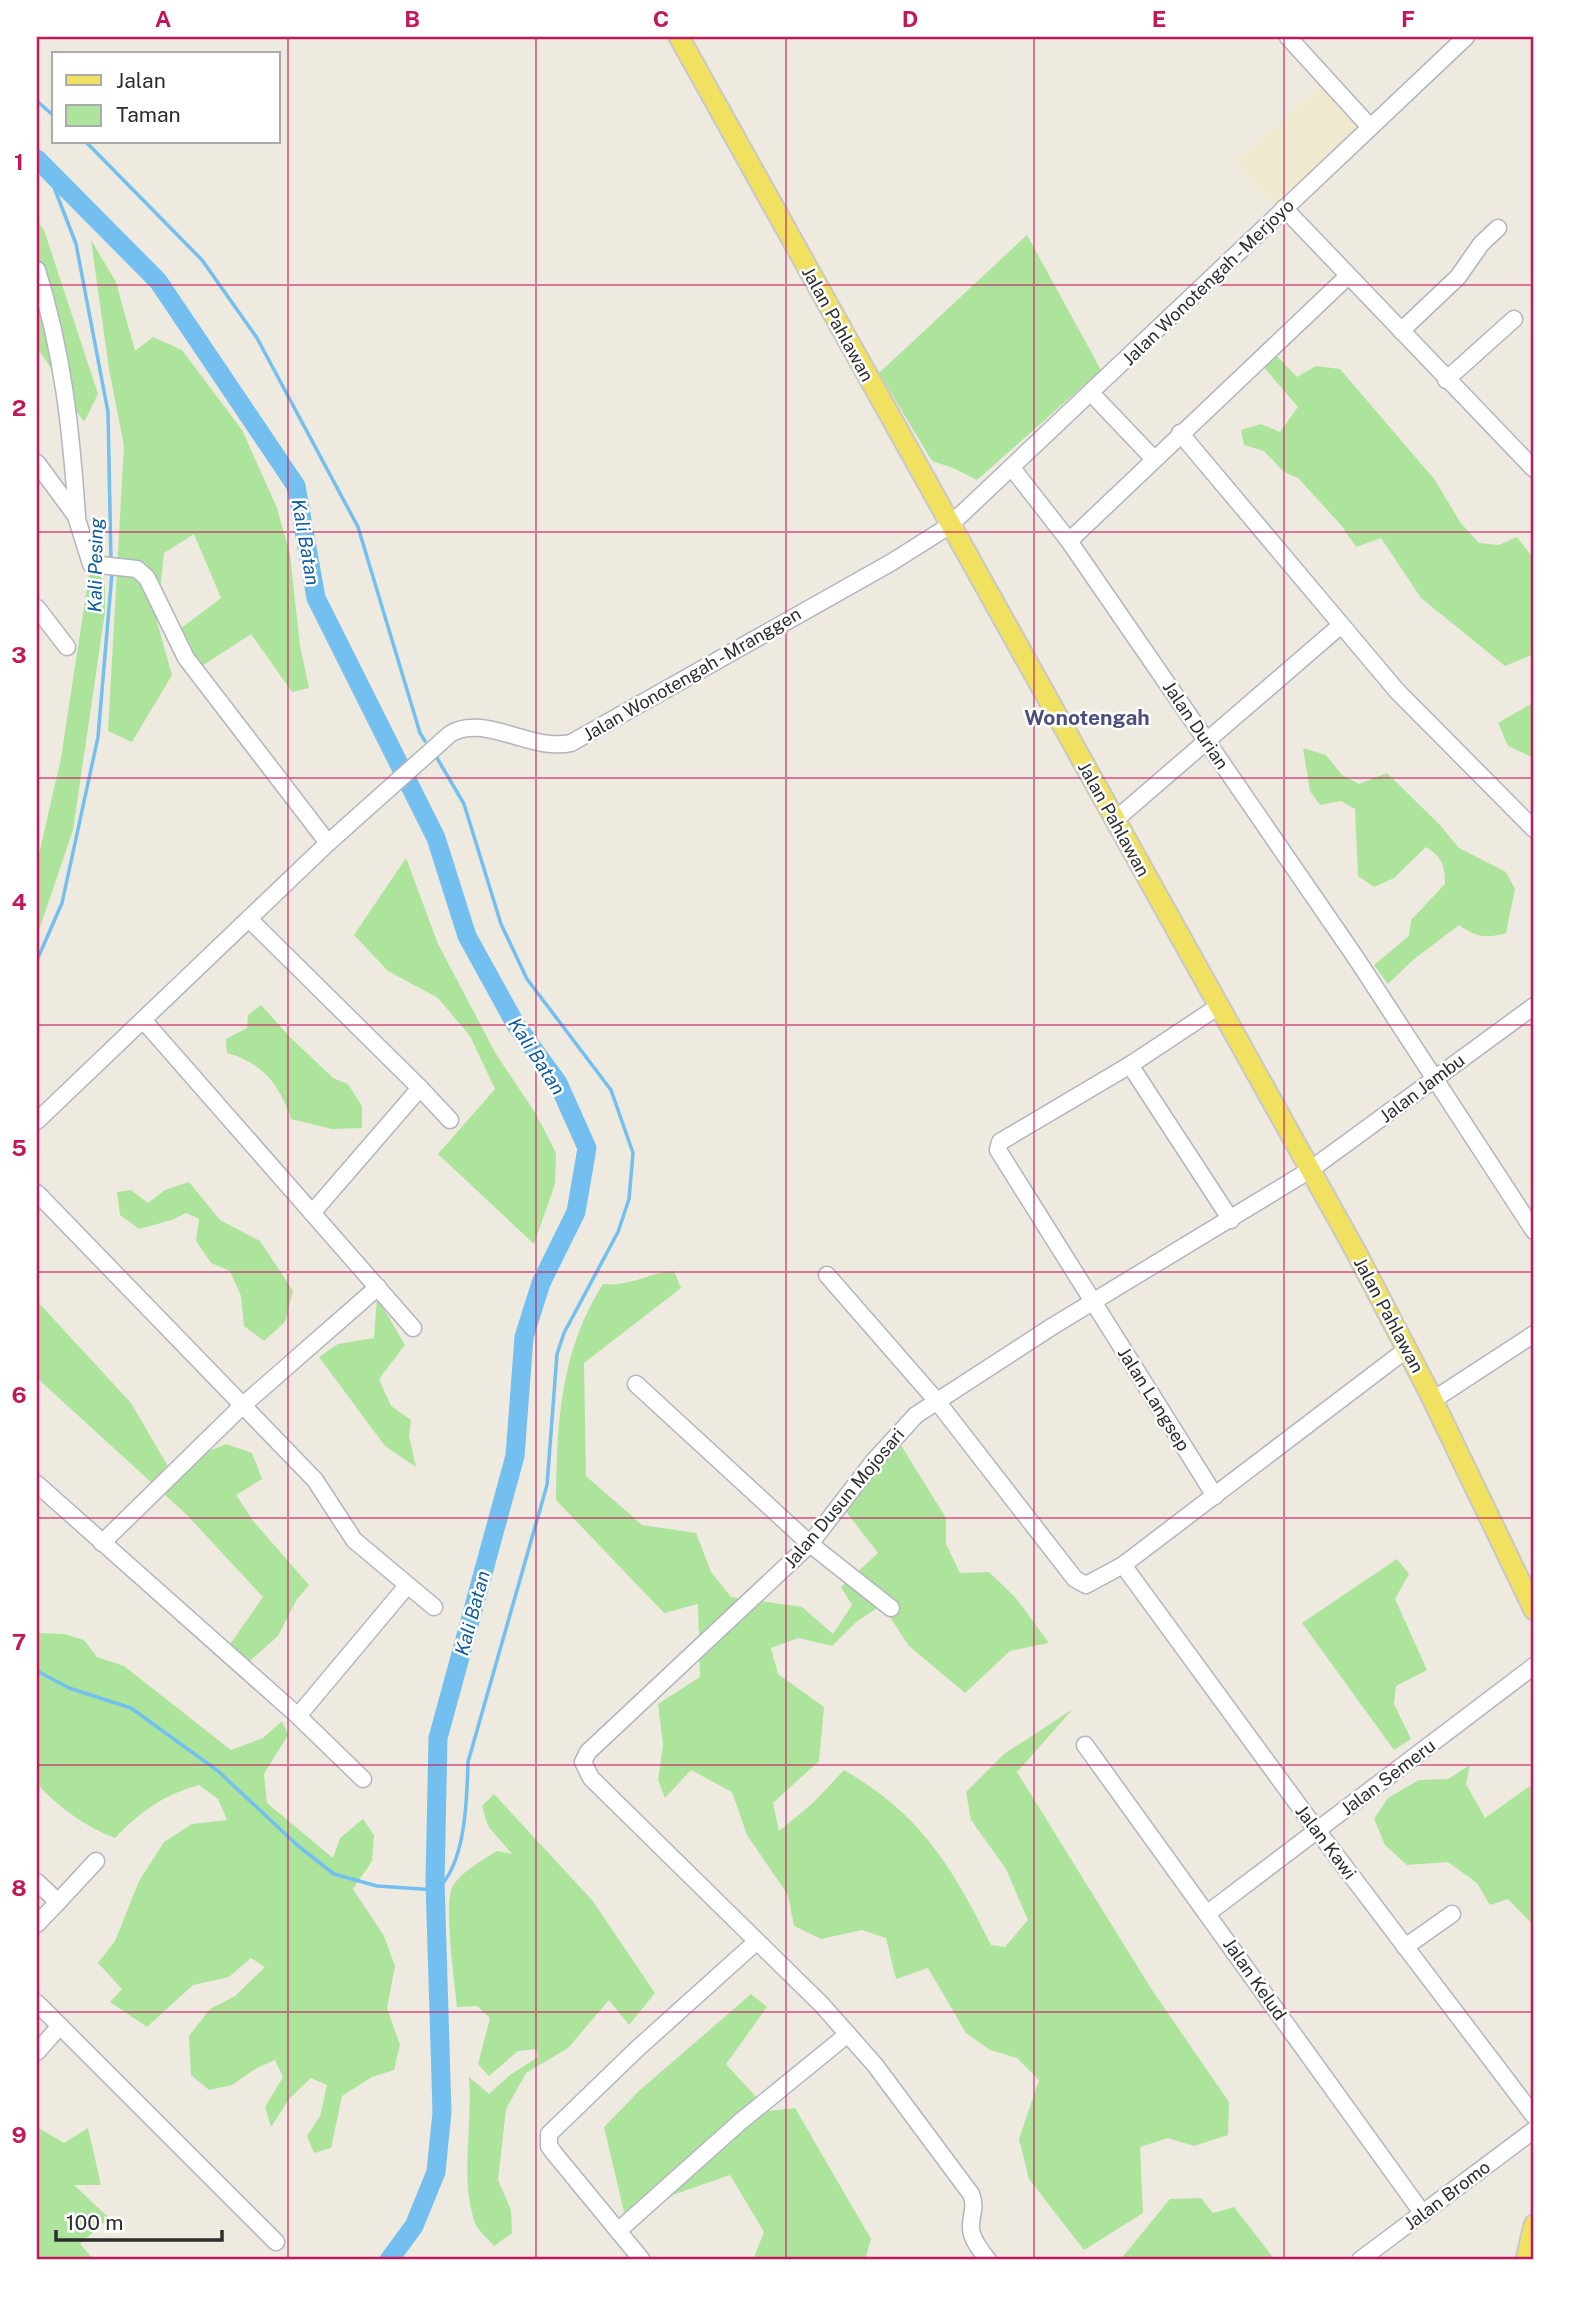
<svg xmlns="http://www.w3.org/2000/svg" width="1571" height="2297" font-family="'Public Sans',sans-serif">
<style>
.education{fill:#efe9cf}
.green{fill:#ace49c}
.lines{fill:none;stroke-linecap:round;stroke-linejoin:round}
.stream{stroke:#73bfef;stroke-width:3.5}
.river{stroke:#73bfef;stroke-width:19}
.minor-casing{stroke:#b3b4c0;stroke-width:19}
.major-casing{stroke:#c8c8c8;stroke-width:23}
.minor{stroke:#fff;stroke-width:16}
.major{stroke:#f1e161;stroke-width:19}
.grid{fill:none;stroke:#c2185b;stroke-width:2;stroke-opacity:0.55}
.labels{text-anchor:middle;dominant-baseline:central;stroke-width:5;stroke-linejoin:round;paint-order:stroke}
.street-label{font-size:18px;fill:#2d2d2d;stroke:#fff}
.water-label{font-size:19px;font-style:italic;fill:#0e5ba0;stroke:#fff}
.quarter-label{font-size:21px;font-weight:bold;fill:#4c4f7e;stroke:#fff}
.neatline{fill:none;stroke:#c2185b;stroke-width:2.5}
.grid-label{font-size:23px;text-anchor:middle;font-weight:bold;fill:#c2185b}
</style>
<rect width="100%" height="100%" fill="#eeeadf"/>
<!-- education -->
<path class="education" d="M1324 83 1363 126 1275 207 1235 162Z"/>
<!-- green -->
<g class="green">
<path d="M37 220 44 230 98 394 84 422C67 399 56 371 37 349Z"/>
<path d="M1027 235 1101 370 977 480 953 468 932 461 879 373Z"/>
<path d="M91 240 116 282 135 351 153 337 182 350 242 430 277 508 290 554 300 646 309 688 292 692 251 634 199 668 176 632 221 598 194 534 164 553 157 622 172 675 132 742 108 731 124 446 109 369Z"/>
<path d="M1276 355 1297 377 1316 366 1340 369 1435 480 1460 522 1479 543 1499 545 1517 537 1534 559V654L1505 666 1421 598 1381 538 1356 547 1341 525 1298 478 1284 472 1264 451 1244 445 1241 430 1261 424 1280 432 1298 407 1262 365Z"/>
<path d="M98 571 105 585V612L73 830 37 936V863L61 758 89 575Z"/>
<path d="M1534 702V758L1508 746 1498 723Z"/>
<path d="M1303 748 1326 755 1342 775 1359 784 1387 773 1440 825 1459 848 1506 872 1515 889 1506 933C1485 939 1476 937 1459 925L1413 960 1388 984 1374 965 1409 936 1411 920 1445 884C1445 865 1442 857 1426 847L1394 878 1374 887 1358 876 1355 809 1341 801 1320 805 1310 791Z"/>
<path d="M406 858 438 944 496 1054 536 1114 556 1153 555 1184 534 1244 438 1154 495 1089 470 1036 438 998 388 971 354 935Z"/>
<path d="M261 1005 290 1037 333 1078 348 1084 362 1106V1128L332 1129 291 1119C279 1084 263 1063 227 1053L226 1039 247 1028 248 1015Z"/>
<path d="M189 1182 220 1220 260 1241 293 1291 285 1322 264 1341 244 1326 241 1296 230 1271 211 1263 196 1241 199 1219 186 1213 172 1220 139 1229 120 1215 117 1192 131 1190 148 1203 165 1190Z"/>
<path d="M674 1271 681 1288 584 1363 586 1476 642 1525 696 1533 711 1572 731 1597 802 1607 833 1634 852 1605 841 1587 878 1553 841 1505 899 1442 946 1518V1544L960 1573 989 1572 1015 1597 1049 1643 1010 1651 965 1693 909 1646 882 1605 856 1622 832 1646 798 1638 771 1648 778 1674 824 1707 819 1761 773 1803 779 1831 814 1802 844 1770C922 1815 952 1867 991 1945L1005 1947 1028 1920 1006 1869 971 1820 966 1792 1004 1754 1073 1709 1017 1772 1152 1990 1229 2102 1228 2135 1194 2146 1168 2138 1140 2147 1143 2213 1084 2250 1029 2179 1019 2139 1039 2080 1017 2058 990 2050 966 2033 928 1968 896 1979 886 1938 862 1930 821 1939 794 1926 788 1895 747 1835 732 1792 691 1770 665 1798 658 1780 663 1745 658 1704 700 1677 698 1604 664 1613 556 1500C557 1422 560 1352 603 1284 628 1287 649 1273 674 1271Z"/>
<path d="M377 1297 405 1345 379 1379 391 1406 411 1420 409 1436 416 1467 385 1446 319 1357 338 1344 374 1338Z"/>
<path d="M37 1301 131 1403 169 1468 226 1444 252 1453 262 1479 236 1495 254 1522 309 1585 297 1599 278 1636 243 1667 226 1650 263 1597 187 1515 37 1378Z"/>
<path d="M1397 1559 1409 1574 1395 1599 1427 1670 1396 1686 1394 1704 1411 1739 1394 1750 1302 1623Z"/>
<path d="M37 1633 64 1634 84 1640 97 1657 124 1666 231 1750 263 1738 282 1721 288 1735 264 1774 267 1803 333 1858 340 1838 363 1819 374 1835 372 1861 353 1889 384 1936 395 1966 387 2008 400 2045 394 2070 372 2077 342 2096 331 2148 314 2153 307 2136 320 2116 327 2085 311 2078 289 2099 271 2127 265 2107 283 2077 275 2060 255 2069 232 2085 209 2090 191 2075 189 2036 210 2009 235 1996 265 1967 251 1958 229 1977 193 1985 147 2027 110 2002 122 1989 98 1963 115 1941 139 1881 164 1842 192 1824 227 1820 218 1799 199 1785C163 1795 140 1812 115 1838 86 1827 58 1807 37 1784Z"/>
<path d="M1470 1765 1466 1784 1485 1818 1530 1786 1534 1821V1926L1508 1899 1490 1905 1477 1883 1448 1862 1407 1865 1385 1845 1374 1819 1388 1798 1419 1780 1448 1779Z"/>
<path d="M494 1794 592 1900 655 1993 629 2025 609 2000 568 2048 526 2073 506 2109 498 2180 511 2210 512 2233 494 2246C488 2239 476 2229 474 2220 460 2175 473 2123 469 2077L489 2094 510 2075 538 2057 537 2049 518 2051 489 2076 478 2064 490 2018 477 2006 457 2007C455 1984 443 1902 453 1886 461 1872 484 1859 497 1851L512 1854 488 1826 482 1806Z"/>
<path d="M751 1994 767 2007 726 2064 769 2111 795 2108 871 2239 865 2260H753L764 2232 730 2175 624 2212 604 2127 639 2091Z"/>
<path d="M37 2127 64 2143 88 2128 101 2185H74L109 2218 80 2244 94 2260H37Z"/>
<path d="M1201 2198 1213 2213 1234 2207 1275 2260H1120L1170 2199Z"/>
</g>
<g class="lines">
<!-- stream -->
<g class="stream">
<path d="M37 101 54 116"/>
<path d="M86 142 202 260 257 338 358 527 420 733 425 741"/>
<path d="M47 169 76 244 108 412 111 561"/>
<path d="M37 960 62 903 98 737 112 573"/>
<path d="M37 1671 69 1688 131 1708 218 1771 297 1845 334 1874 377 1886 436 1890C466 1866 467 1798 468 1762L547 1485 557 1354 564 1333 618 1232 629 1199 633 1153 611 1090 527 979 501 924 464 804 437 758"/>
</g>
<!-- river -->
<path class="river" d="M37 159 158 281 296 486 316 598 436 838 467 936 516 1025 558 1083 587 1148 576 1212 541 1283 524 1337 515 1456 438 1738 435 1881 442 2112 436 2172 414 2226 389 2260"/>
<defs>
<g id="minor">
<path d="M1288 37 1370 127"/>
<path d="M1284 208 1534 469"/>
<path d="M37 270C63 353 71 429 77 516"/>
<path d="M1348 276 1069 541 1356 958 1534 1231"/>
<path d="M1401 331 1458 277 1481 244 1498 228"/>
<path d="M1446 380 1514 319"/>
<path d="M1091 393 1153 458"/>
<path d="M1180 433 1397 691 1534 829"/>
<path d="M37 463 76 516 91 564 137 569 147 578 186 658 328 843"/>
<path d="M1012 468 1069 541"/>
<path d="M37 608 67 647"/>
<path d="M1115 820 1340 626"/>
<path d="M249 919 420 1088 312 1213"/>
<path d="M144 1021 413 1328"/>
<path d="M1130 1065 1231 1220"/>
<path d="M420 1088 450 1120"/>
<path d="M37 1121 328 843 450 734C484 713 531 752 571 743L892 562 949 526 1466 37"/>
<path d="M37 1193 315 1480 354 1540 434 1607"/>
<path d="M827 1275 936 1400 1075 1579 1086 1585 1123 1565 1407 1349"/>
<path d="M636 1384 810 1544 891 1608"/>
<path d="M1433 1400 1534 1334"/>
<path d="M37 1484 298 1716 363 1779"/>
<path d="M1215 1496 998 1150 1000 1142 1130 1065 1219 1006"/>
<path d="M102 1543 242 1406 378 1287"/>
<path d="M1123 1565 1316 1829 1534 2116"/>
<path d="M298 1716 406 1587"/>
<path d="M1085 1745 1423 2214"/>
<path d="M37 1882 58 1902 37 1924"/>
<path d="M58 1902 96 1861"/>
<path d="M1208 1913 1534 1666"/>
<path d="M1405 1947 1452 1914"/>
<path d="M37 2003 276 2242"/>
<path d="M37 2052 60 2026"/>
<path d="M618 2231 740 2122 848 2034"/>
<path d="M642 2260 554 2153 549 2146V2134L637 2049 756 1942"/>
<path d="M988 2260C981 2251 972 2240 971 2229 970 2215 977 2208 971 2194L875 2065 822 2005 591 1778 583 1762 588 1752 810 1544 873 1462 916 1415 1053 1326 1310 1170 1534 1006"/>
<path d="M1360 2260 1534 2130"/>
</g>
<g id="major">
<path d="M679 37 1355 1250 1429 1392 1534 1610"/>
<path d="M1526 2260 1534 2225"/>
</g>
</defs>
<!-- minor casing -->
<use href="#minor" class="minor-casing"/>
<!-- major casing -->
<use href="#major" class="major-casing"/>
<!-- minor -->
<use href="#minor" class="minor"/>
<!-- major -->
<use href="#major" class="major"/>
</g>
<!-- grid -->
<path class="grid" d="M288 37V2260M536 37V2260M786 37V2260M1034 37V2260M1284 37V2260M37 285H1534M37 532H1534M37 778H1534M37 1025H1534M37 1272H1534M37 1518H1534M37 1765H1534M37 2012H1534"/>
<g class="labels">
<!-- street labels -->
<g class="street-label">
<text transform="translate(1208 282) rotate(-44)">Jalan Wonotengah - Merjoyo</text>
<text transform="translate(838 324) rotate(61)">Jalan Pahlawan</text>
<text transform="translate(692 674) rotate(-30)">Jalan Wonotengah - Mranggen</text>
<text transform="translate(1196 725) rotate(56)">Jalan Durian</text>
<text transform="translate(1114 819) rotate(61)">Jalan Pahlawan</text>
<text transform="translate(1422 1088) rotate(-37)">Jalan Jambu</text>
<text transform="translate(1389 1315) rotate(62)">Jalan Pahlawan</text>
<text transform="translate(1154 1399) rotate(58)">Jalan Langsep</text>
<text transform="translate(844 1498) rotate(-50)">Jalan Dusun Mojosari</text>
<text transform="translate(1388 1777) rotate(-37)">Jalan Semeru</text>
<text transform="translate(1326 1842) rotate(53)">Jalan Kawi</text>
<text transform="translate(1255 1979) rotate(55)">Jalan Kelud</text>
<text transform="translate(1447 2195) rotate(-37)">Jalan Bromo</text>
</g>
<!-- water labels -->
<g class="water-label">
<text transform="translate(306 542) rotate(80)">Kali Batan</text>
<text transform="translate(95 565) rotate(-89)">Kali Pesing</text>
<text transform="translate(537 1056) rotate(57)">Kali Batan</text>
<text transform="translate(472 1613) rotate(-75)">Kali Batan</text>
</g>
<!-- quarter labels -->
<g class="quarter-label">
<text x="1087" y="717">Wonotengah</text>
</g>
</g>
<!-- border -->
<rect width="1571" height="2297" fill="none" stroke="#ffffff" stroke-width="77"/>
<!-- legend -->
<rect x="52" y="52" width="228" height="91" fill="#ffffff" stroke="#ababab" stroke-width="2"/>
<rect x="66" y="75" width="35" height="10" fill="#f1e161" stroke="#ababab" stroke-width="2"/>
<text x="116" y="88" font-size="21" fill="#2d2d2d">Jalan</text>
<rect x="66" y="105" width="35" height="21" fill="#ace49c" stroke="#ababab" stroke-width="2"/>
<text x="116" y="122" font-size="21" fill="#2d2d2d">Taman</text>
<!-- scale -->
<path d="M56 2230v10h166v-10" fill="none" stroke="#2d2d2d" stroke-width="3.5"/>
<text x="66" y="2230" font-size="21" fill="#2d2d2d" stroke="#ffffff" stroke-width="5" paint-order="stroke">100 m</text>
<rect x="38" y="38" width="1494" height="2220" class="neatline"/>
<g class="grid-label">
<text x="163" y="27">A</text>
<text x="412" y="27">B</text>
<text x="661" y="27">C</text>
<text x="910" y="27">D</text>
<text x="1159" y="27">E</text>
<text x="1408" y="27">F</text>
<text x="19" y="170">1</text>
<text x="19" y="416">2</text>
<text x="19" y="663">3</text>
<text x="19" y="910">4</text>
<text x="19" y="1156">5</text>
<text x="19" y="1403">6</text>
<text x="19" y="1650">7</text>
<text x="19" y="1896">8</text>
<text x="19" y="2143">9</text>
</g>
</svg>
